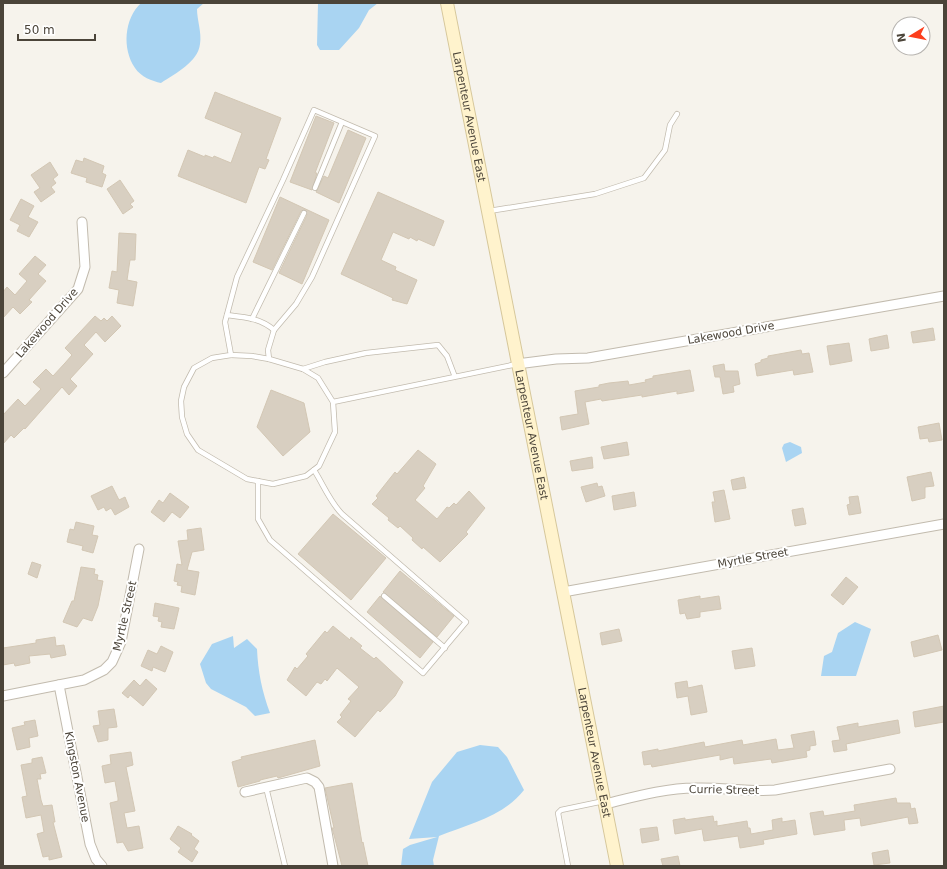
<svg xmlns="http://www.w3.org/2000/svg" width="947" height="869" font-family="'DejaVu Sans',sans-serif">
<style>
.water{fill:#a9d4f2}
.building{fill:#d8cfc1;stroke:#d3c7b4}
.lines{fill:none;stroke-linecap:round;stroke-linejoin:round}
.lane-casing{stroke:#c2bbae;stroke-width:6}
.street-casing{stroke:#c2bbae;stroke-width:11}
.secondary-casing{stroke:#d6c79b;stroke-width:14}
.lane{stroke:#fff;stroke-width:4.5}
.street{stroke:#fff;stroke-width:9}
.secondary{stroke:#fff3cd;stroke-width:12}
.labels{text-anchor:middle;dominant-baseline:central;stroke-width:4;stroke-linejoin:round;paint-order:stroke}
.street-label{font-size:11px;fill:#4b4439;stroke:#fff}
</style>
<rect width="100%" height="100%" fill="#f6f3ec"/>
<!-- water -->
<g class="water">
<path d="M141 3H204L197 9C197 20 202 33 200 44 198 62 176 73 161 83 152 81 141 77 135 68 122 49 124 19 141 3Z"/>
<path d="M318 3H378L369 10 359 28 339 50H320L317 45Z"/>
<path d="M790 442 801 447 802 453 786 462 782 448 784 444Z"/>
<path d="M855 622 871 629 856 676H821L824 656 832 652 838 633Z"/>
<path d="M233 636 234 648 247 639 257 649C258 672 262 691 270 713L255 716 246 707 211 689 206 683 200 664 212 644Z"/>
<path d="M480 745 498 747 507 757 524 790C504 816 469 824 439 836L433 860 434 866H401L403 849 410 845 437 837 409 839 432 782 457 752Z"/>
</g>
<!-- building -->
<g class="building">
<path d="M215 92 281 118 266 159 269 160 265 169 259 167 246 203 178 176 188 150 205 157V155L213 158 214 156 231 163 242 133 205 118Z"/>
<path d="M316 116 334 123 315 173H317L312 190 290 182Z"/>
<path d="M348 130 366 138 339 203 316 192 324 176 328 178Z"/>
<path d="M84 158 104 166 102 173 106 175 102 187 86 182 87 178 71 173 76 160 83 162Z"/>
<path d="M50 162 58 175 53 179 56 183 51 187 55 192 41 202 34 192 40 188 31 175Z"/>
<path d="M120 180 134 201 130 204 133 207 123 214 107 189Z"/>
<path d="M378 192 444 221 434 246 418 239 417 241 410 237 409 239 393 232 381 260 396 267 395 270 417 280 407 304 392 300 393 298 341 274Z"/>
<path d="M280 197 329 220 302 284 279 273 307 215 305 210 301 211 272 270 253 262Z"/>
<path d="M21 199 34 206 28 217 38 222 29 237 17 231 20 225 10 220Z"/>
<path d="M119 233 136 234 135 260H130L127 280 137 282 133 306 117 303 119 290 109 288 112 271 117 272Z"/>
<path d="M35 256 46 265 38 274 46 281 29 300 32 302 20 314 13 307 3 318V292L7 287 15 295 27 281 19 274Z"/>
<path d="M95 316 101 321 104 318 107 321 112 316 121 326 105 342 96 332 84 345 93 354 70 379 77 386 69 395 62 387 25 429 24 428 14 438 11 435 3 444V415L18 399 25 406 41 389 33 382 46 369 53 376 65 363 72 355 65 348Z"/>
<path d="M933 328 935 340 913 343 911 332Z"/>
<path d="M887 335 889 348 871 351 869 339Z"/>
<path d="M849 343 852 361 830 365 827 346Z"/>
<path d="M801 350 802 354 809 353 813 372 794 375 793 370 757 376 755 364 761 362V360L768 358V356Z"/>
<path d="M724 364 725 371H738L740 384 733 386 734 392 723 394 720 377H715L713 366Z"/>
<path d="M690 370 694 391 677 394V391L642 397V395L602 401 601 399 585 402 589 424 562 430 560 417 578 414 575 391 599 387V385L609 383 628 381 629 385 646 382 645 380 653 378V376Z"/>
<path d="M271 390 304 403 310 432 283 456 257 427Z"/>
<path d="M939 423 942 440 929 442 928 438 920 439 918 427Z"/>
<path d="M627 442 629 455 604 459 601 447Z"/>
<path d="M418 450 436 464 423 486 425 488 415 500 437 519 447 507 449 508 454 503 456 505 469 491 485 508 466 532 468 534 440 562 423 547 422 549 412 540 413 538 400 526 398 528 388 520 389 518 372 504 378 498 376 496 395 472 397 474Z"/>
<path d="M592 457 593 468 572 471 570 461Z"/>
<path d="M931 472 934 486 925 487V498L912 501 907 477Z"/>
<path d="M744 477 746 488 733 490 731 480Z"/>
<path d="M597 483 598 487 602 486 605 496 586 502 581 487Z"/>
<path d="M112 486 119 500 125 497 129 507 115 515 111 508 106 511 104 507 98 510 91 496Z"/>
<path d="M724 490 730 519 715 522 712 502H715L713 492Z"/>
<path d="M634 492 636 506 614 510 612 496Z"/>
<path d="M170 493 189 507 180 518 172 512 164 522 151 512 159 500 163 503Z"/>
<path d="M858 496 861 513 849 515 847 505 850 504 849 497Z"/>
<path d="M803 508 806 524 795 526 792 510Z"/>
<path d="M333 514 386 558 351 600 298 554Z"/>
<path d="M76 522 94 526 92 535 98 536 93 553 82 550 83 546 67 542 70 529 74 530Z"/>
<path d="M201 528 204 550 192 552 187 570 199 572 195 595 181 592 182 586 177 585 178 582 174 581 177 564 182 565 178 541 188 540 187 530Z"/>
<path d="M32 562 41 565 37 578 28 574Z"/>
<path d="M81 567 95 569 94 574 98 575 97 580 103 581 98 606 92 621 83 618 77 627 63 622 72 601H74Z"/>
<path d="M400 571 454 616 437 637 383 592Z"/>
<path d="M846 577 858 587 843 605 831 595Z"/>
<path d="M380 596 433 642 420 658 367 612Z"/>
<path d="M700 596V599L719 596 721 609 700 612V617L687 619 685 613 680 614 678 600Z"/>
<path d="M155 603 179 608 174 629 161 627 162 622 158 621 159 617 153 616Z"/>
<path d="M333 626 350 640 351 637 362 646 360 648 374 659 376 657 403 682 395 696 380 712 378 710 355 737 337 722 342 717 340 715 351 701 348 699 359 687 337 668 327 681 325 679 321 684 317 682 306 696 287 680 295 667 297 669 308 656 306 654 325 631 327 633Z"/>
<path d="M619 629 622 641 602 645 600 633Z"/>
<path d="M938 635 942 650 914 657 911 642Z"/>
<path d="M55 637 56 646 64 645 66 655 51 658 50 654 29 656 30 663 15 666 14 663 3 665V648L36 643V640Z"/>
<path d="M161 646 173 652 165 672 153 667 152 671 141 666 148 650 157 654Z"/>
<path d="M752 648 755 666 735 669 732 651Z"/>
<path d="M146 679 157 689 143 706 130 695 128 698 122 693 134 680 140 686Z"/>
<path d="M687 681 688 688 702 685 707 712 691 715 688 696 677 698 675 683Z"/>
<path d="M944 706V722L915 727 913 712Z"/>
<path d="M114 709 117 727 108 728V740L98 742 93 726 100 725 98 711Z"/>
<path d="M35 720 38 736 29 738 30 747 17 750 12 728 25 725 24 722Z"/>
<path d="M898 720 900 733 846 744 847 750 834 752 832 741 840 740 837 727 858 723V727Z"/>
<path d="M814 731 816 745 810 746V750L806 751 807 757 772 763 771 759 734 764 733 757 720 760V755L652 767 651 764 644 765 642 752 658 749V751L704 742 705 747 742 740 743 745 776 739 778 750 794 748 791 735Z"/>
<path d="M315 740 320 766 278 778 277 776 260 780V781L238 787 232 762 242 759 241 757Z"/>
<path d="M131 752 133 765 126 767 135 811 124 813 127 828 139 826 143 848 128 851 123 842 117 843 110 803 118 801V798L115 781 105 783 102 766 111 764 110 755Z"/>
<path d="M42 757 46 773 40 774 41 779H37L41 800 43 806 52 805 55 822H53L62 857 49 860V856L43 857 37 834 44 832 41 815 26 818 22 797 27 796 21 765 32 763V759Z"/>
<path d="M352 783 362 843 363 842 368 866H342L334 835 332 828H334L325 788Z"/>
<path d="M896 798 897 803H910L911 809 915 808 918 823 909 824 908 817 861 826 860 818 844 820 845 830 814 835 810 813 823 811 824 816 855 811 854 805Z"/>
<path d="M713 816 714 822 717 821V826L747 821 748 828H750L751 834 773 830 772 820 782 818V822L795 820 797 834 763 840 764 844 740 848 738 836 704 841 702 829 675 834 673 820 685 818V820Z"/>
<path d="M178 826 192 834 191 835 199 841 194 849 198 852 192 862 178 852 181 848 170 839Z"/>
<path d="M657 827 659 840 642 843 640 829Z"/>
<path d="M888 850 890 863 874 865 872 853Z"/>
<path d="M678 856 680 866H663L661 859Z"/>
</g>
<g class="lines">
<defs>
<g id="lane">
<path d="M315 188 342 122"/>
<path d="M489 211 595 194 644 178 665 150 670 125 677 114"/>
<path d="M227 315C244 317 260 318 274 330"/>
<path d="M252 319 304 213"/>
<path d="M231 355 252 356 269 359"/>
<path d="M303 369 318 378 333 402"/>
<path d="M455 377 447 356 438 345 366 353 325 362 303 369 269 359 268 350 274 330 296 304 312 277 375 136 314 110 283 180 237 277 225 322 231 355 212 358 194 368 184 387 181 401 182 417 187 434 198 450 247 479 273 484 306 476 319 466 335 432 333 402 517 364"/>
<path d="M258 481V519L270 540 423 673 466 622 342 514C330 502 323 484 314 470"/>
<path d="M384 596 445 648"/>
<path d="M266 787 285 866"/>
<path d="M568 866 558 813 561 810 604 801"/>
</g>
<g id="street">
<path d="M517 364 556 359 588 358 944 296"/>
<path d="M3 373 78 289 85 267 82 222"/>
<path d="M563 592 944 524"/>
<path d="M59 685 90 844 96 859 102 866"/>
<path d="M3 696 84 680 104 670 112 662 121 642 139 549"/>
<path d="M245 792 307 778 315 782 319 787 333 866"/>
<path d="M605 804C634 797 666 788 695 788 722 787 748 792 775 790L890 769"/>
</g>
<g id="secondary">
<path id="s1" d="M447 3 617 866"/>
</g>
</defs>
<!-- lane casing -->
<use href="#lane" class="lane-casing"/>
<!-- street casing -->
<use href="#street" class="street-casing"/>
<!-- secondary casing -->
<use href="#secondary" class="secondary-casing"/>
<!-- lane -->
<use href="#lane" class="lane"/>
<!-- street -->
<use href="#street" class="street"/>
<!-- secondary -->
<use href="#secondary" class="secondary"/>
</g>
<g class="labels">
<!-- street labels -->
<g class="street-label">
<text stroke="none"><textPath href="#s1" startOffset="116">Larpenteur Avenue East</textPath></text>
<text transform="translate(47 323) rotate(-49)">Lakewood Drive</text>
<text transform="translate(731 333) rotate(-10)">Lakewood Drive</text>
<text stroke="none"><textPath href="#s1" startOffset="440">Larpenteur Avenue East</textPath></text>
<text transform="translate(753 558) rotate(-10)">Myrtle Street</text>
<text transform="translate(125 616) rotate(-77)">Myrtle Street</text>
<text stroke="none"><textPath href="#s1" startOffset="764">Larpenteur Avenue East</textPath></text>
<text transform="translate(77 777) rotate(79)">Kingston Avenue</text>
<text transform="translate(724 790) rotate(1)">Currie Street</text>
</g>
</g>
<!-- border -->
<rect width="947" height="869" fill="none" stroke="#4b4439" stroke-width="8"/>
<!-- north arrow -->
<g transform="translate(911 36) rotate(260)"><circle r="19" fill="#ffffff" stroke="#b7b4b0"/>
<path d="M0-3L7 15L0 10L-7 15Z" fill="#fc3f1d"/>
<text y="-6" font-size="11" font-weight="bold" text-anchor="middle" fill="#4b4439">N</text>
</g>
<!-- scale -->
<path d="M18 34v6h77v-6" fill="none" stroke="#4b4439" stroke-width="2"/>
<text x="24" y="34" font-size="12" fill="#4b4439" stroke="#ffffff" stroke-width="3" paint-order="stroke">50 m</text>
</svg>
